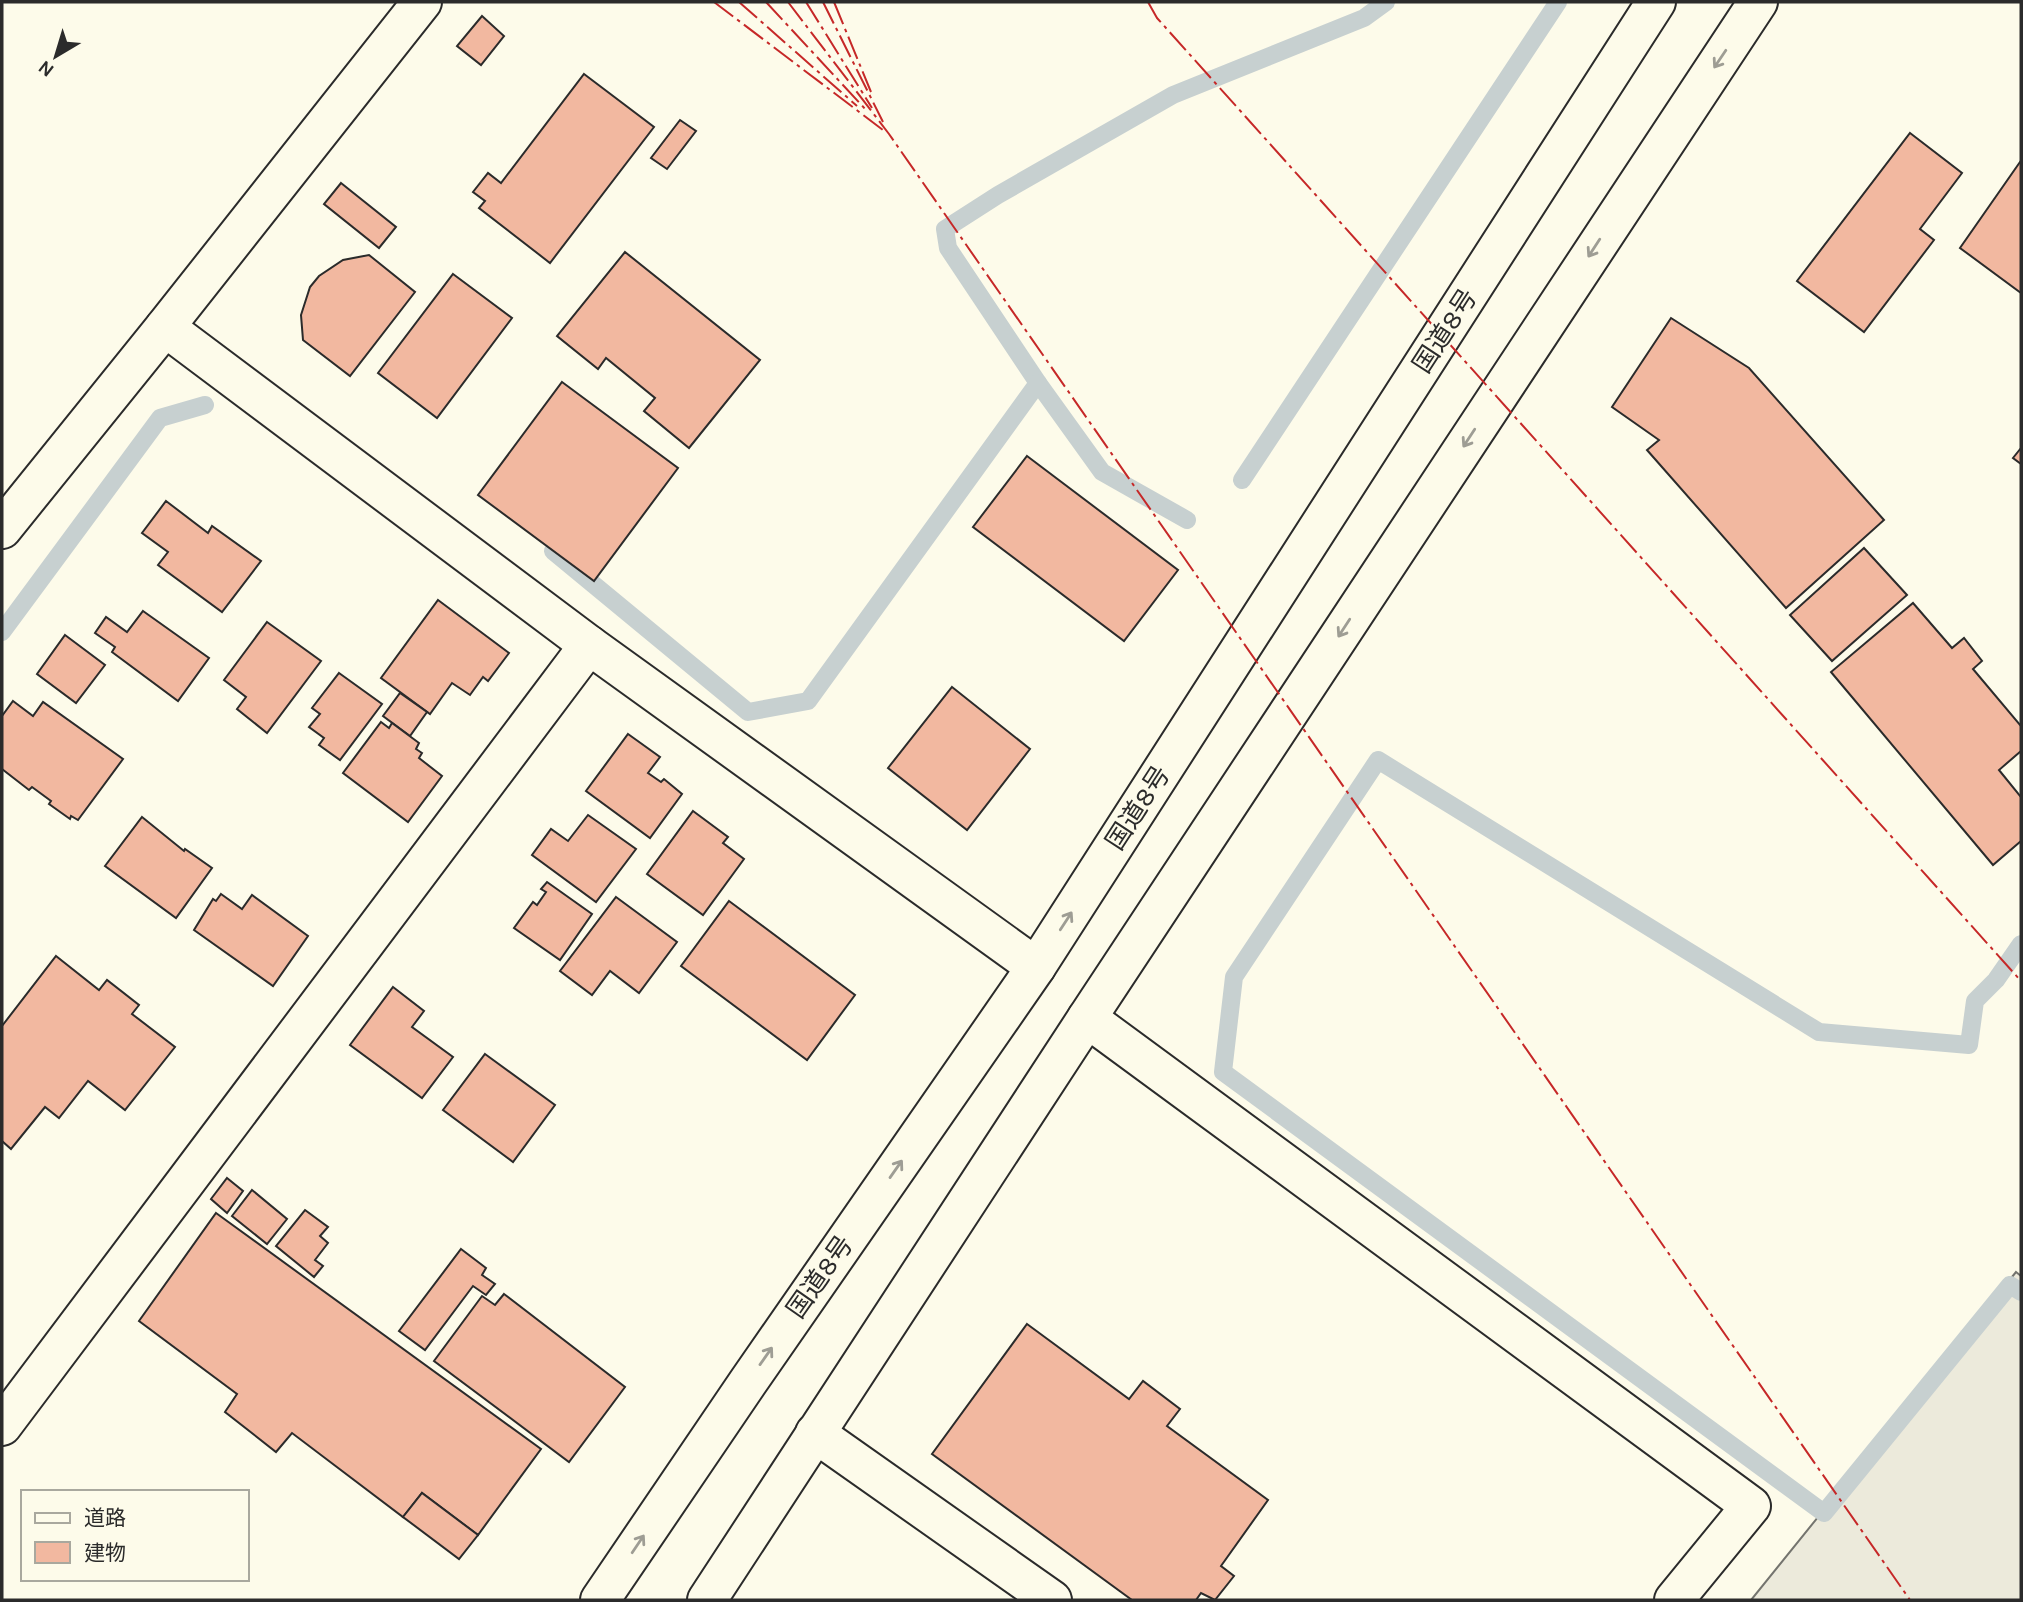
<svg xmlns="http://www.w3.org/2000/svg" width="2023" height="1602" font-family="Karla,'Noto Sans JP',sans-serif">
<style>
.parking{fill:#eceadb;stroke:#74746e;stroke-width:2}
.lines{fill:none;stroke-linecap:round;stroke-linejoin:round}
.stream{stroke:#c7d0d0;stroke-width:18}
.building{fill:#f2b8a0;stroke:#2b2b2b;stroke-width:2}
.minor-casing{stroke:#2b2b2b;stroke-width:42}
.highway-casing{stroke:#2b2b2b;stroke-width:42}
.minor{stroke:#fdfbea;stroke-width:38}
.highway{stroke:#fdfbea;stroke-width:38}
.power{stroke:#c62828;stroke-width:2;stroke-dasharray:24 5 3.5 5;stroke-linecap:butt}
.oneway{stroke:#9e9d94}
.labels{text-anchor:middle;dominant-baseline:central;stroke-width:5;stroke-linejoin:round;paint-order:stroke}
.street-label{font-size:26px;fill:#2b2b2b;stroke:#fdfbea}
</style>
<rect width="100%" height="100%" fill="#fdfbea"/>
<!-- parking -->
<path class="parking" d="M2016 1272 2021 1276V1600H1751Z"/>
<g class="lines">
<!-- stream -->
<g class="stream">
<path d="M1038 383 948 248 945 229 998 195 1173 95 1364 18 1386 2"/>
<path d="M1242 480 1558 2"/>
<path d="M553 551 748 712 808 701 1038 383 1102 472 1187 520"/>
<path d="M2 632 160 418 205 405"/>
<path d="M2021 944 1996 980 1975 1001 1969 1045 1819 1032 1378 760 1234 977 1223 1072 1824 1513 2010 1285 2021 1292"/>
</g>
</g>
<!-- building -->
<g class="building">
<path d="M482 16 504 36 481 65 457 46Z"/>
<path d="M584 74 654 127 550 263 479 208 485 201 473 192 488 173 501 183Z"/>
<path d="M680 120 696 131 667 169 651 158Z"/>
<path d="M1910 133 1962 173 1920 229 1934 240 1864 332 1797 281Z"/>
<path d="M2020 162 2021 163V293L1960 248Z"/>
<path d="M341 183 396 227 379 248 324 204Z"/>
<path d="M625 252 760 360 689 448 644 411 655 398 606 358 598 369 557 336Z"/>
<path d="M369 255 415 292 350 376 303 340 301 315 310 287 319 276 343 260Z"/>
<path d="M453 274 512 318 437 418 378 373Z"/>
<path d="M1671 318 1749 368 1884 520 1786 608 1647 450 1659 440 1612 407Z"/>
<path d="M562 382 678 468 594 581 478 495Z"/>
<path d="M2021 448V464L2013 458Z"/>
<path d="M1027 456 1178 570 1124 641 973 527Z"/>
<path d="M166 501 208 533 212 526 261 561 222 612 158 565 168 552 142 533Z"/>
<path d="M1864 548 1907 595 1832 661 1790 615Z"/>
<path d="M438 600 509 653 488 681 483 677 470 695 452 683 430 714 381 678Z"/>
<path d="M1913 603 1952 648 1964 638 1982 661 1973 669 2021 726V751L1999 770 2021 797V841L1993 865 1831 672Z"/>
<path d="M143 611 209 658 178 701 112 652 115 647 95 633 106 617 127 632Z"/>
<path d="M267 622 321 661 267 733 237 709 246 697 224 680Z"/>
<path d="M65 635 105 665 76 703 37 674Z"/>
<path d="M339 673 382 704 340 760 319 745 324 738 309 727 320 714 312 708Z"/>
<path d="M952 687 1030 749 967 830 888 768Z"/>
<path d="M400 693 427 712 410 736 383 716Z"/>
<path d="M13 701 33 716 43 702 123 759 78 820 71 816 70 819 49 804 51 801 32 787 29 790 2 769V716Z"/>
<path d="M381 722 389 728 392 723 419 743 416 749 422 753 419 758 442 776 408 822 343 773Z"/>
<path d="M628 734 660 757 648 773 661 782 664 779 682 794 650 838 586 791Z"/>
<path d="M693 811 728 837 723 843 744 859 703 915 647 874Z"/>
<path d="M588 815 636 849 596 902 532 855 551 829 568 841Z"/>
<path d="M142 817 184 851 185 849 212 868 176 918 105 866Z"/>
<path d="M547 882 592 914 560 960 514 928 533 902 537 905 546 892 541 889Z"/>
<path d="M221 894 242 909 252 895 308 936 273 986 194 930 213 899 216 901Z"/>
<path d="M616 897 677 942 639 993 610 971 592 995 560 971Z"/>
<path d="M729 901 855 995 807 1060 681 966Z"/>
<path d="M56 956 99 990 107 980 139 1005 132 1014 175 1047 125 1110 88 1081 59 1118 45 1107 11 1149 2 1141V1026Z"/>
<path d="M393 987 424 1011 412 1027 453 1057 422 1098 350 1045Z"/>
<path d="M485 1054 555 1105 513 1162 443 1110Z"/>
<path d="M227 1178 243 1191 227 1213 211 1199Z"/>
<path d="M252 1190 287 1219 267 1244 232 1216Z"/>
<path d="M305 1210 328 1227 320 1236 328 1243 315 1260 323 1266 314 1277 276 1246Z"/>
<path d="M216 1213 541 1449 478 1535 422 1493 403 1517 292 1433 276 1452 225 1412 237 1394 139 1321Z"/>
<path d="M461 1249 486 1268 482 1275 495 1284 486 1295 473 1286 425 1350 399 1331Z"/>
<path d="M504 1294 625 1387 569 1462 434 1361 482 1296 495 1305Z"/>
<path d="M1027 1324 1129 1399 1143 1381 1180 1409 1167 1426 1268 1500 1221 1566 1234 1576 1215 1600 1201 1593 1196 1600H1132L932 1454Z"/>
<path d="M422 1493 478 1535 459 1559 403 1517Z"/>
</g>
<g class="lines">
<defs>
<g id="minor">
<path d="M165 327 589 645 1036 967"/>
<path d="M2 529 165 327 422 2"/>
<path d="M1087 1018 1751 1506 1674 1600"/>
<path d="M2 1426 589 645"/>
<path d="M815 1433 1052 1600"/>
</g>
<g id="highway">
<path d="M600 1600 748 1382 1036 967 1656 2"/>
<path d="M707 1600 1087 1018 1758 2"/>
</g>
</defs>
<!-- minor casing -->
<use href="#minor" class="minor-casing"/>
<!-- highway casing -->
<use href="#highway" class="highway-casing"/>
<!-- minor -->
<use href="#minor" class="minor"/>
<!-- highway -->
<use href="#highway" class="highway"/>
<!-- power -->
<g class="power">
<path d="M714 2 883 130"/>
<path d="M739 2 857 106"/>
<path d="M766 2 867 111"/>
<path d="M788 2 889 134 1910 1600"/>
<path d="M806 2 872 108"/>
<path d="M823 2 883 122"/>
<path d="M834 2 871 92"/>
<path d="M1148 2 1157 18 2021 981"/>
</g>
</g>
<!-- one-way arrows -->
<defs><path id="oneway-shaft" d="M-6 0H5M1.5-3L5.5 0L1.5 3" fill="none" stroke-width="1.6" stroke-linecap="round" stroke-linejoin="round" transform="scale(1.75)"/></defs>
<g class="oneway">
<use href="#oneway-shaft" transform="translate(1720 59) rotate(124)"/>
<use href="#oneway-shaft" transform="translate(1594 248) rotate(123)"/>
<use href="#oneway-shaft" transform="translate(1469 438) rotate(123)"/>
<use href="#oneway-shaft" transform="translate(1344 628) rotate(123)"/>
<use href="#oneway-shaft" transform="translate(1066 921) rotate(-57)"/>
<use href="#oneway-shaft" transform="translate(896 1169) rotate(-55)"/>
<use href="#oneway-shaft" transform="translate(766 1356) rotate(-55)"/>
<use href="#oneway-shaft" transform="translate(638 1544) rotate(-56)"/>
</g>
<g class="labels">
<!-- street labels -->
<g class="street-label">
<text transform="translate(1445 331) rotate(-57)">国道8号</text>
<text transform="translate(1138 808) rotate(-57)">国道8号</text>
<text transform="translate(820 1277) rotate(-55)">国道8号</text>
</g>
</g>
<!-- border -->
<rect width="2023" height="1602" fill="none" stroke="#2b2b2b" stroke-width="7"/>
<!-- legend -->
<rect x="21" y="1490" width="228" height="91" fill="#fdfbea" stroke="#a9a89e" stroke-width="2"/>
<rect x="35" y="1513" width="35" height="10" fill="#fdfbea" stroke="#a9a89e" stroke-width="2"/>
<text x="84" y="1525" font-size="21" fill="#2b2b2b">道路</text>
<rect x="35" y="1542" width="35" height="21" fill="#f2b8a0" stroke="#a9a89e" stroke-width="2"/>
<text x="84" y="1560" font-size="21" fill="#2b2b2b">建物</text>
<!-- north arrow -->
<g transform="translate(56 56) rotate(218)" stroke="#fdfbea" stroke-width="5" paint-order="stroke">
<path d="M0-5L12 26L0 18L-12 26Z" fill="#2b2b2b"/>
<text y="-10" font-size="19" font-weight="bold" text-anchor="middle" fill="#2b2b2b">N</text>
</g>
</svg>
